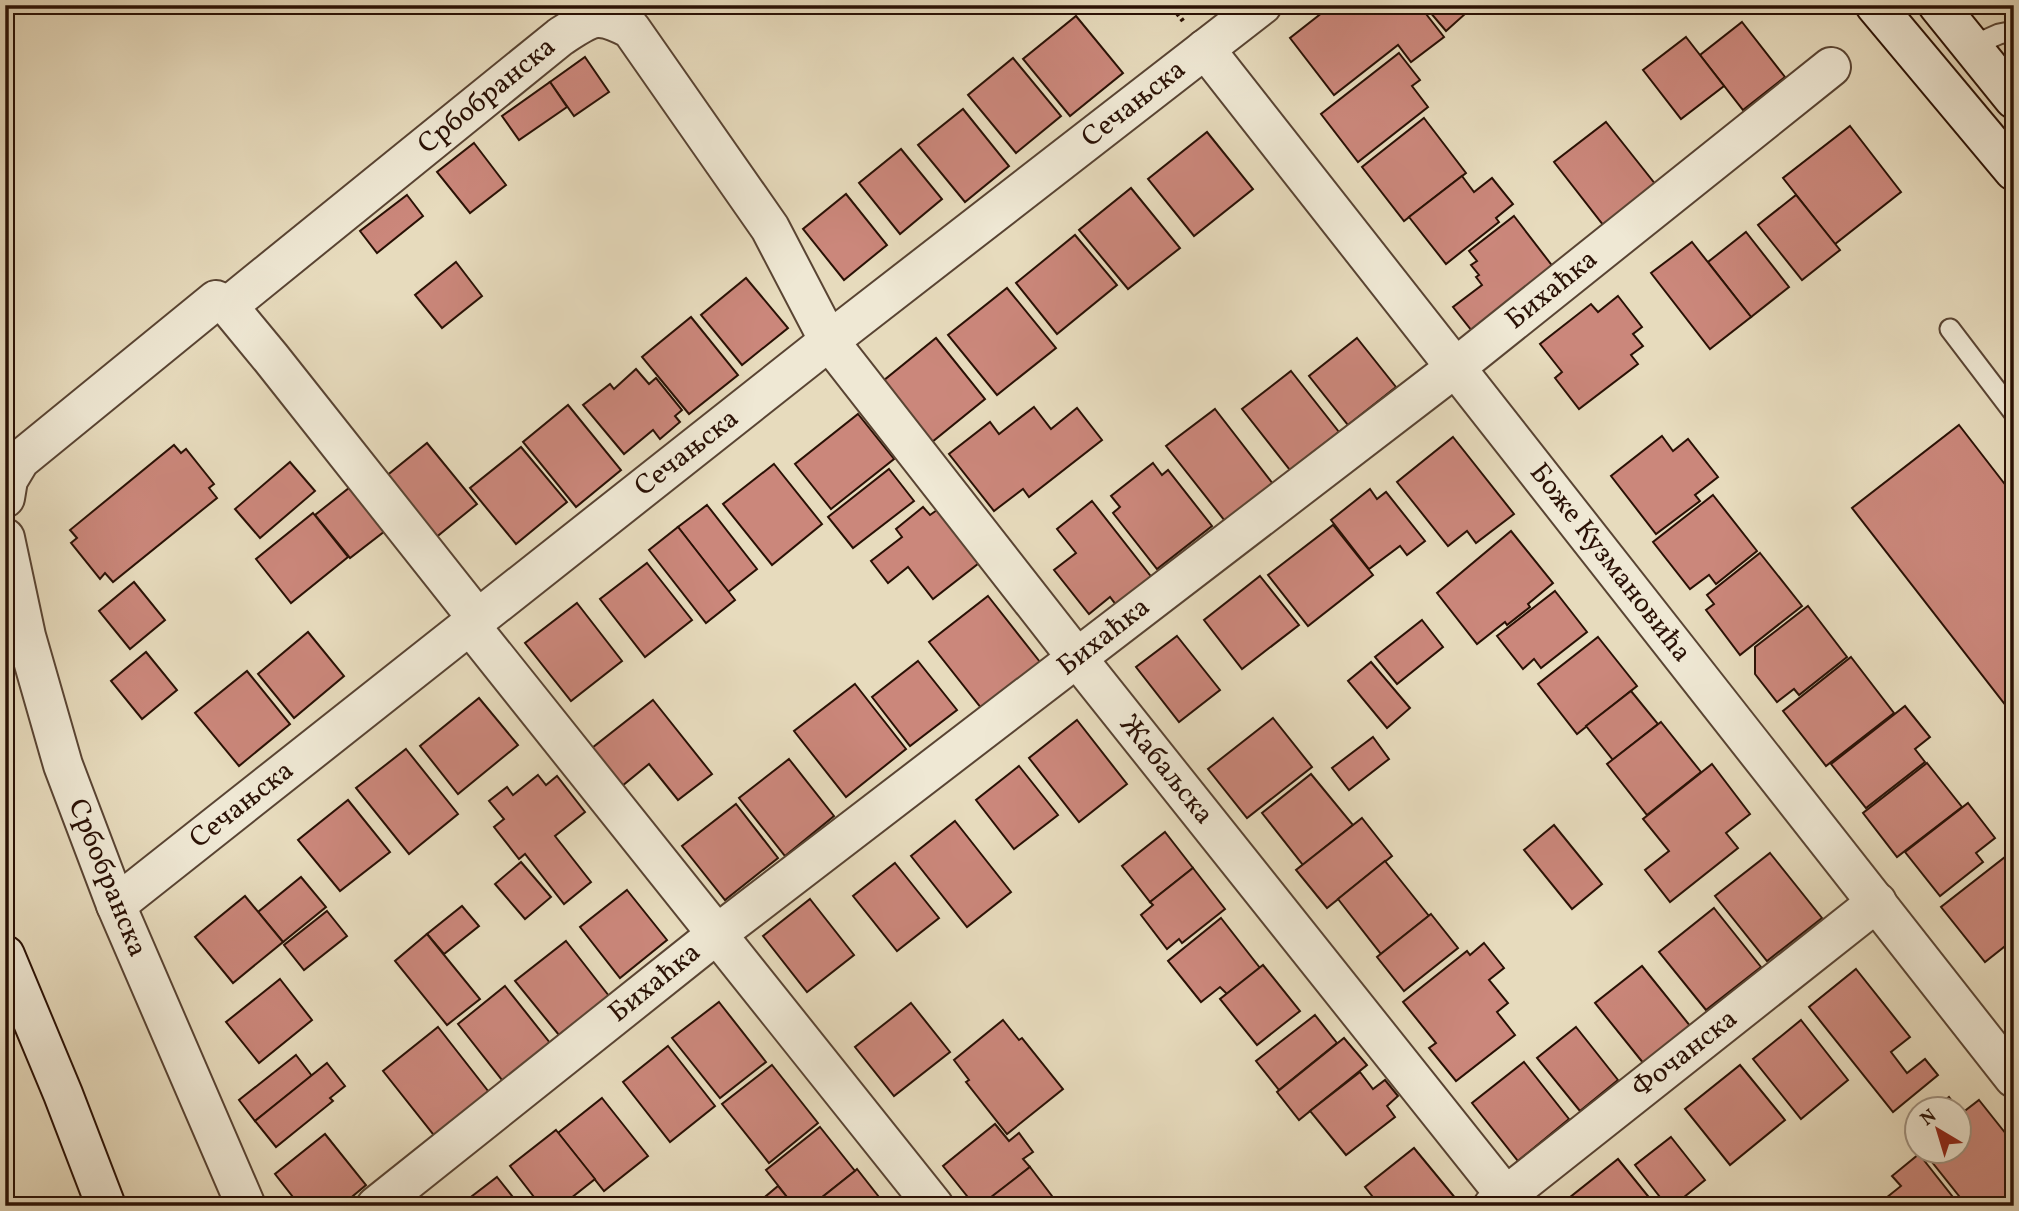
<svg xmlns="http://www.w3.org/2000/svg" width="2019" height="1211" font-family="Vollkorn,serif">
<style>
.building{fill:#cb877b;stroke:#2a1105;stroke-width:2}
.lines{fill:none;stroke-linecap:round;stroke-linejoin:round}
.lane-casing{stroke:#594433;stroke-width:23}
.street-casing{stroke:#594433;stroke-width:42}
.secondary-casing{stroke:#2a1105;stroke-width:42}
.path{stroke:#2a1105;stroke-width:4.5;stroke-dasharray:5 3.5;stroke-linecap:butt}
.lane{stroke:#efe8d4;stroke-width:19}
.street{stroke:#efe8d4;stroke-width:38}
.secondary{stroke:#efe8d4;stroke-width:38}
.labels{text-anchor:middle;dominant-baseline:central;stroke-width:7;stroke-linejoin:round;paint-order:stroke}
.street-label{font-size:28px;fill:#2a1105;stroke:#efe8d4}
</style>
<rect width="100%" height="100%" fill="#e7dbbd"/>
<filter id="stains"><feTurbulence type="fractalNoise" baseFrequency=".00286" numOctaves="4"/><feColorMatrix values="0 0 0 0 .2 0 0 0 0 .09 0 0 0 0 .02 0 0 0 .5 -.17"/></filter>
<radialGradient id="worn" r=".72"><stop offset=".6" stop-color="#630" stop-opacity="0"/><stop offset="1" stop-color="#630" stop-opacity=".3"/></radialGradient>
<!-- building -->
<g class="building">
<path d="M1332 5H1363L1365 9 1370 5H1419L1444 37 1411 62 1398 45 1334 95 1290 38Z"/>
<path d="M1424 5H1465L1461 9 1465 14 1446 31Z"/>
<path d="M1076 16 1123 73 1070 116 1023 59Z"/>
<path d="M1742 22 1785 77 1743 110 1700 55Z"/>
<path d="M1686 37 1724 86 1681 119 1643 70Z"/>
<path d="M1399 53 1420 80 1412 86 1428 107 1358 162 1321 114Z"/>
<path d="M585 57 609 92 574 116 550 82Z"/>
<path d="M1013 58 1061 116 1016 153 968 95Z"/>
<path d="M550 82 567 107 519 140 502 116Z"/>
<path d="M963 109 1009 166 965 202 918 145Z"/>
<path d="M1424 118 1466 173 1404 221 1362 167Z"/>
<path d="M1606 122 1656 185 1604 226 1554 162Z"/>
<path d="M1850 126 1901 192 1835 244 1783 178Z"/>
<path d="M1207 132 1253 189 1194 236 1148 179Z"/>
<path d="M474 143 506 185 470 213 437 172Z"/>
<path d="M901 149 942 199 900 234 859 183Z"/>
<path d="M1462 176 1474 192 1492 178 1513 204 1496 218 1499 222 1446 264 1409 217Z"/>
<path d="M1131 188 1180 248 1128 289 1079 230Z"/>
<path d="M846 194 887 245 844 280 803 229Z"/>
<path d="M407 195 423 216 377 253 360 231Z"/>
<path d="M1796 195 1840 250 1802 280 1758 225Z"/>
<path d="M1514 216 1557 272 1476 336 1453 307 1482 285 1476 277 1479 275 1471 265 1477 261 1469 251Z"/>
<path d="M1746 232 1789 287 1751 317 1708 262Z"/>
<path d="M1075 235 1117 285 1057 334 1016 283Z"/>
<path d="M1692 242 1751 317 1710 349 1651 273Z"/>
<path d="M456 262 482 296 442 328 415 295Z"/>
<path d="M746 278 788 328 742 365 701 315Z"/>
<path d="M1007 288 1056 348 997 395 948 335Z"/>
<path d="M1618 296 1642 327 1633 334 1643 346 1631 355 1638 364 1579 409 1555 378 1562 372 1540 344 1591 304 1598 312Z"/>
<path d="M691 317 738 375 689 414 642 357Z"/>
<path d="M936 338 985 399 932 442 883 381Z"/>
<path d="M1357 338 1396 387 1348 425 1309 376Z"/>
<path d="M636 369 649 384 656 378 682 410 675 416 680 422 660 439 653 430 624 454 583 405 610 384 614 389Z"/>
<path d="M1291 371 1339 432 1290 470 1242 409Z"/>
<path d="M568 405 621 470 576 507 523 442Z"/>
<path d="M1034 407 1051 429 1077 408 1102 440 1029 497 1023 489 994 511 949 454 990 422 999 434Z"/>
<path d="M1215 409 1273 484 1225 521 1166 446Z"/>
<path d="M858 414 894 459 831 509 795 464Z"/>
<path d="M1959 425 2014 496V716L1852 508Z"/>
<path d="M1662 436 1673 451 1688 439 1718 477 1695 495 1700 501 1656 534 1611 476Z"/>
<path d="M1453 437 1514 514 1476 543 1467 531 1448 546 1397 482Z"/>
<path d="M427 443 477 504 429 543 379 482Z"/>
<path d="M174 445 181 453 186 449 214 484 209 488 217 498 113 582 105 573 100 579 71 543 77 538 70 530Z"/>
<path d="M521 447 567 502 516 544 470 488Z"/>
<path d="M290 462 315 491 260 538 235 509Z"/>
<path d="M1153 463 1162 475 1168 470 1212 526 1157 569 1113 513 1120 507 1111 496Z"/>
<path d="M774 464 822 524 772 565 723 504Z"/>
<path d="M889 469 914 501 853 548 828 517Z"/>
<path d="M359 480 394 524 350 558 315 515Z"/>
<path d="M1370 489 1377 499 1386 492 1425 541 1407 555 1400 546 1369 569 1331 520Z"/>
<path d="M1713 495 1757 551 1716 584 1709 575 1690 589 1653 542Z"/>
<path d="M1092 501 1153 579 1117 606 1110 597 1089 614 1054 570 1076 553 1057 529Z"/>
<path d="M707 505 757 569 728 592 678 527Z"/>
<path d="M923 507 930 515 937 510 979 563 933 599 908 567 888 583 871 561 902 537 896 529Z"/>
<path d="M313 513 348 557 291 603 256 559Z"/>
<path d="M1333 525 1373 575 1308 626 1268 575Z"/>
<path d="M678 527 735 600 706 623 649 550Z"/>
<path d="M1511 531 1553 583 1528 604 1530 607 1507 625 1505 622 1477 644 1437 593Z"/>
<path d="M1760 553 1802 606 1740 655 1706 610 1714 604 1707 595Z"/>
<path d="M647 563 692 620 645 657 600 599Z"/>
<path d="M1260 576 1299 625 1242 669 1204 620Z"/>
<path d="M134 582 165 620 130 649 99 611Z"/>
<path d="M1555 591 1587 632 1541 668 1534 659 1523 669 1497 636Z"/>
<path d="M988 596 1040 662 982 709 929 642Z"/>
<path d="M577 603 622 661 571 701 525 643Z"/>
<path d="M1808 606 1847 657 1799 695 1794 689 1777 702 1755 674V647Z"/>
<path d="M1422 620 1443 647 1397 684 1375 657Z"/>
<path d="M308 632 344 676 294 718 258 674Z"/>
<path d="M1177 636 1220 690 1179 722 1136 667Z"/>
<path d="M1598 637 1637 686 1577 734 1538 684Z"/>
<path d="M146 652 177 690 142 719 111 681Z"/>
<path d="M1851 657 1894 713 1826 766 1783 711Z"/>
<path d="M918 661 957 710 910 746 872 697Z"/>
<path d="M1371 662 1410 708 1387 728 1348 681Z"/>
<path d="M247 671 290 724 239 766 195 713Z"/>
<path d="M855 684 906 749 846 797 794 731Z"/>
<path d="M1631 691 1658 724 1613 760 1586 726Z"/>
<path d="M479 698 518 745 458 794 420 746Z"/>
<path d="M653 700 712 774 678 800 649 764 622 786 592 748Z"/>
<path d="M1905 706 1930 737 1915 749 1925 762 1866 808 1831 764Z"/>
<path d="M1273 718 1312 767 1247 818 1208 769Z"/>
<path d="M1077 720 1127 784 1079 822 1029 758Z"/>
<path d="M1661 722 1701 772 1647 815 1607 764Z"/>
<path d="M1373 737 1389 759 1349 790 1332 768Z"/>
<path d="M406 749 458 814 409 854 356 788Z"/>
<path d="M789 759 834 816 785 856 739 798Z"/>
<path d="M1927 763 1962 807 1897 857 1863 813Z"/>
<path d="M1712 764 1750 814 1726 833 1738 848 1670 902 1645 870 1669 851 1643 819Z"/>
<path d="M1019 766 1058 815 1014 849 976 800Z"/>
<path d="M1311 774 1353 825 1303 865 1262 813Z"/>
<path d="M538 775 546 785 557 776 585 812 555 836 591 882 564 904 525 854 519 859 494 827 504 819 489 801 507 787 513 795Z"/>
<path d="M348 800 390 852 340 891 298 840Z"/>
<path d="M1968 803 1995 838 1976 853 1983 862 1940 896 1905 852Z"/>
<path d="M736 804 778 858 725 900 682 846Z"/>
<path d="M1362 818 1392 856 1327 908 1296 870Z"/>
<path d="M955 821 1011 892 967 927 911 856Z"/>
<path d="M1554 825 1602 884 1572 909 1524 850Z"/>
<path d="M1165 832 1193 868 1150 902 1122 866Z"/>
<path d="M1770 853 1822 918 1767 961 1715 896Z"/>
<path d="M2005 857 2014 869V939L1985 962 1941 907Z"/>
<path d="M1385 861 1429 916 1381 954 1338 899Z"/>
<path d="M521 862 551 897 525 919 495 884Z"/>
<path d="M895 863 939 918 897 951 853 896Z"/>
<path d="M1193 868 1225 909 1182 943 1179 939 1167 949 1141 915 1153 905 1150 902Z"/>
<path d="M301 877 326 907 283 942 258 912Z"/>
<path d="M627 890 667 940 620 978 580 927Z"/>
<path d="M245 896 283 942 233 983 195 937Z"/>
<path d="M810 899 854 955 807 992 763 936Z"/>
<path d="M462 906 479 926 444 954 427 934Z"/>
<path d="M1714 908 1761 967 1706 1010 1659 952Z"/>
<path d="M327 911 347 936 304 970 284 945Z"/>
<path d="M1431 914 1458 948 1404 991 1377 957Z"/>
<path d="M1221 918 1260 968 1227 994 1220 987 1201 1002 1168 961Z"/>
<path d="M427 934 480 999 447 1025 395 961Z"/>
<path d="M566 941 609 996 559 1035 515 981Z"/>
<path d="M1484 943 1504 968 1489 980 1508 1003 1497 1012 1515 1035 1456 1081 1429 1048 1436 1043 1403 1002 1467 951 1470 955Z"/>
<path d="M1263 965 1300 1011 1257 1045 1220 999Z"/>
<path d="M1642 966 1691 1027 1644 1064 1595 1003Z"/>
<path d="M1856 969 1910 1037 1891 1052 1907 1073 1925 1059 1938 1075 1893 1112 1809 1007Z"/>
<path d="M280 979 312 1020 259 1063 226 1022Z"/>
<path d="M505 986 554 1048 506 1085 458 1024Z"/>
<path d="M719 1002 766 1062 720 1098 672 1038Z"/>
<path d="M911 1003 950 1052 894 1096 855 1047Z"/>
<path d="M1315 1015 1337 1043 1279 1090 1256 1061Z"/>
<path d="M1003 1020 1019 1040 1022 1038 1063 1089 1007 1134 966 1082 969 1080 954 1060Z"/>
<path d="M1801 1020 1848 1080 1801 1119 1753 1059Z"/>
<path d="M438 1027 492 1096 437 1139 383 1071Z"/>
<path d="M1576 1027 1618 1080 1580 1111 1537 1058Z"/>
<path d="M1344 1038 1367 1065 1299 1120 1277 1092Z"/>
<path d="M668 1046 715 1106 670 1142 623 1082Z"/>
<path d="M296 1055 312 1076 255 1121 239 1100Z"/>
<path d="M1524 1062 1569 1119 1518 1161 1472 1103Z"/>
<path d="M327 1063 345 1086 330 1098 333 1101 276 1147 255 1121Z"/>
<path d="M772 1065 818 1123 769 1163 722 1104Z"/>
<path d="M1740 1065 1785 1120 1730 1165 1685 1109Z"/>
<path d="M1360 1072 1373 1089 1385 1080 1398 1096 1387 1106 1395 1117 1346 1155 1310 1111Z"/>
<path d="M1949 1097 1959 1110H1933Z"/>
<path d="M602 1098 648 1156 604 1191 558 1133Z"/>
<path d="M1979 1100 2014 1144V1190L1994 1206H1967L1924 1152H1960V1110L1962 1113Z"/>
<path d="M995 1124 1009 1141 1019 1133 1033 1152 1023 1159 1030 1167 981 1206H975L943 1166Z"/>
<path d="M820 1127 855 1171 811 1206H794L766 1170Z"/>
<path d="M556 1130 595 1179 561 1206H541L510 1166Z"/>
<path d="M325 1134 366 1185 341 1206H300L275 1174Z"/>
<path d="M1671 1137 1705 1180 1673 1206H1667L1635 1165Z"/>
<path d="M1414 1148 1461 1205 1460 1206H1380L1365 1187Z"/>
<path d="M1919 1154 1960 1206H1876L1901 1186 1892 1176Z"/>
<path d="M1618 1159 1656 1206H1576L1569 1198Z"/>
<path d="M1030 1167 1052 1196 1040 1206H990L986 1201Z"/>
<path d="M857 1169 886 1206H811L855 1171Z"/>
<path d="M497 1177 520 1206H460L463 1203Z"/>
<path d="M778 1186 794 1206H754Z"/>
</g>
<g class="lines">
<defs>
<g id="lane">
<path d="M1972 46 1999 34 2014 31"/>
<path d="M1950 329 2014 413"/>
</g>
<g id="street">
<path d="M1205 49 2014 1078"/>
<path d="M228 306 560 37C592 16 596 11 631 29L770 228 829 341 1077 658 1506 1196"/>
<path d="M5 498 8 480 20 460 216 300 228 306 271 358 477 618"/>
<path d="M5 538 26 636 63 765 116 905 246 1206"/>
<path d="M469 624 934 1206"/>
<path d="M116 905 829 341 1262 5"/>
<path d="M376 1206 717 934 1456 367 1831 67"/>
<path d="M1493 1206 1877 902"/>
</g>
<g id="secondary">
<path d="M1875 5 2014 171"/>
<path d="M1938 5 2014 99"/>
<path d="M5 955 63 1094 106 1206"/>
</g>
</defs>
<!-- lane casing -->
<use href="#lane" class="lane-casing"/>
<!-- street casing -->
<use href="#street" class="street-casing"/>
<!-- secondary casing -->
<use href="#secondary" class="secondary-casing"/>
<!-- path -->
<path class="path" d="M1171 5 1183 21"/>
<!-- lane -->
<use href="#lane" class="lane"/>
<!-- street -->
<use href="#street" class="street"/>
<!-- secondary -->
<use href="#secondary" class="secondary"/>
</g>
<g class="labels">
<!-- street labels -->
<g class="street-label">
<text transform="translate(487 96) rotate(-39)">Србобранска</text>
<text transform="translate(1134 104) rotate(-38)">Сечањска</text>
<text transform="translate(1552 290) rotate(-39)">Бихаћка</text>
<text transform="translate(687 453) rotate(-38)">Сечањска</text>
<text transform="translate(1610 563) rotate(52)">Боже Кузмановића</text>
<text transform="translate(1104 637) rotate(-38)">Бихаћка</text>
<text transform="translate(1166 770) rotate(51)">Жабаљска</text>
<text transform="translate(242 805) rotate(-38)">Сечањска</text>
<text transform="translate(107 878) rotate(68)">Србобранска</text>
<text transform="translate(655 983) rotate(-39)">Бихаћка</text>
<text transform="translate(1685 1054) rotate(-38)">Фочанска</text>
</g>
</g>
<!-- margin -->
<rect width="2019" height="1211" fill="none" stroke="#e7dbbd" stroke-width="28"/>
<rect x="7" y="7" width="2005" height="1197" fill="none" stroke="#2a1105" stroke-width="3.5"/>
<rect x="14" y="14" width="1991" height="1183" fill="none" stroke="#2a1105" stroke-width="2"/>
<!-- north arrow -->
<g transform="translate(1938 1130) rotate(322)"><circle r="33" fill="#efe8d4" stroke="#a09281" stroke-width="2"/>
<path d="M0-5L12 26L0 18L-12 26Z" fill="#8f2418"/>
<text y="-10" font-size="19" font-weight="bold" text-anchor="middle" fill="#2a1105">N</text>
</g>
<rect width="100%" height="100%" filter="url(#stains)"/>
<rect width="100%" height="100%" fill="url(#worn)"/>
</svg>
